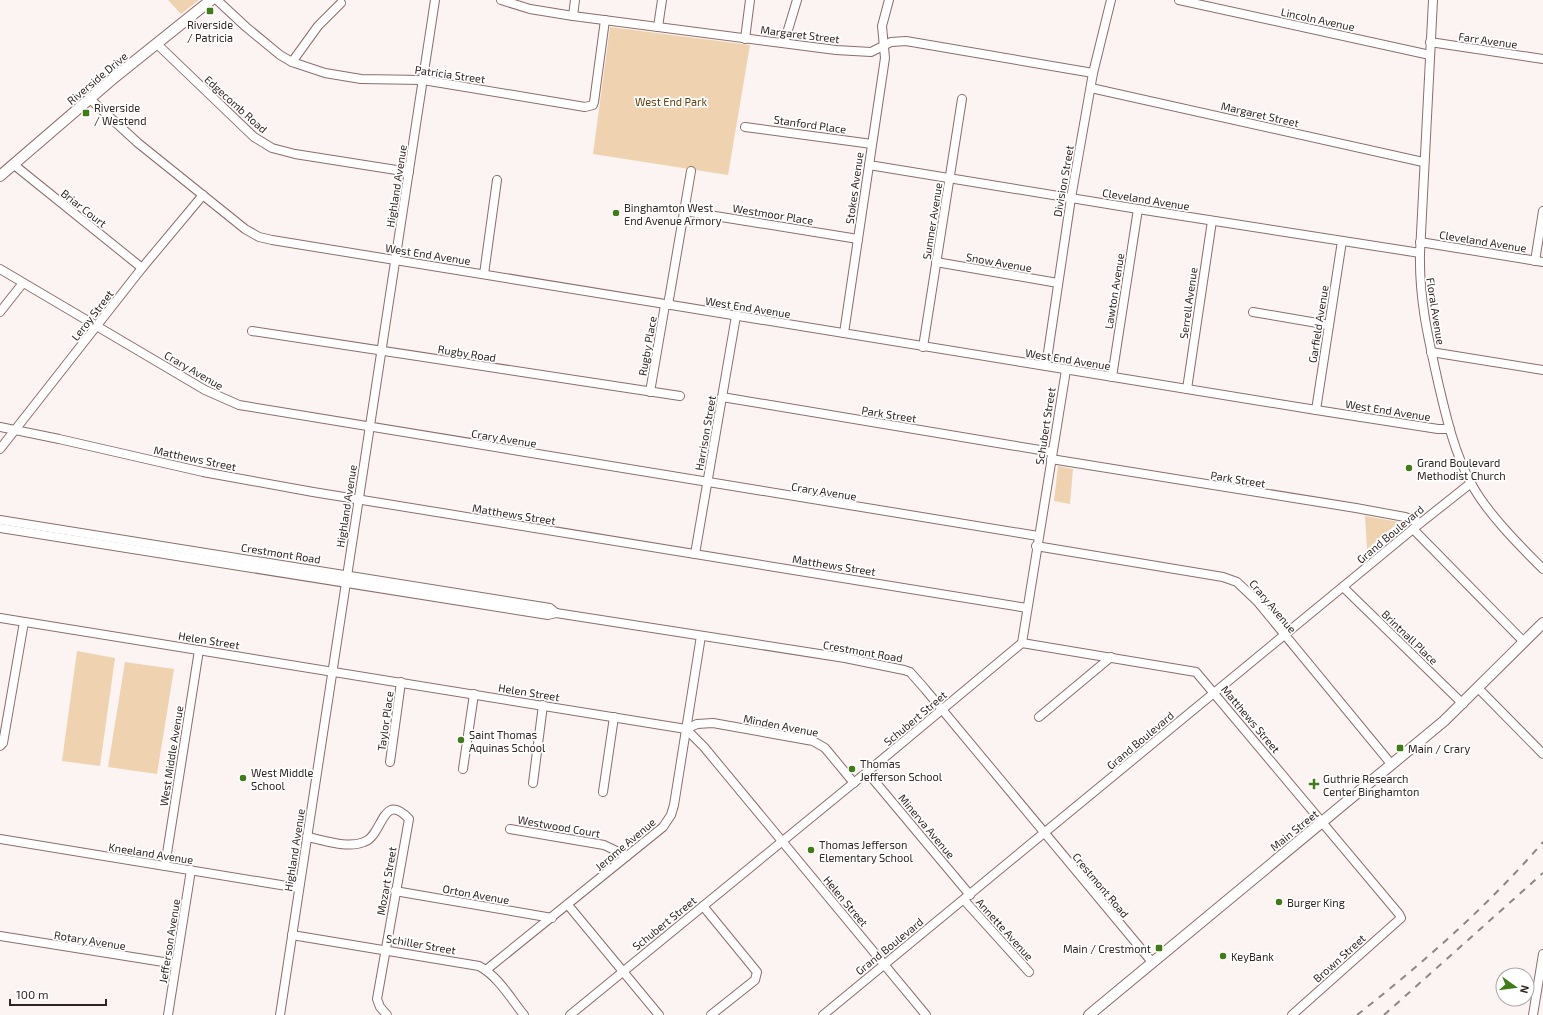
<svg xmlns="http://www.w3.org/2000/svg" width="1543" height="1015" font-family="'Exo 2',sans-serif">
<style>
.green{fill:#efd2af}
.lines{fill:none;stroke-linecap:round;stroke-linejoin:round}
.minor-casing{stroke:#8a6e6a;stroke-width:10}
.major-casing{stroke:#8a6e6a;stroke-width:12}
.minor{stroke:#fff;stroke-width:8}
.major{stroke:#fff;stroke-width:10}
.rail{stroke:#8f8583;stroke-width:2;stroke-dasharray:7 7;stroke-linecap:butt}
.poi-dot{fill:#3f7b16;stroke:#fff;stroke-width:1.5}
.labels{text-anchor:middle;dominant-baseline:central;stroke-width:3.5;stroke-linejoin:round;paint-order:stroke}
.street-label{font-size:11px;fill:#302422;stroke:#fff}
.poi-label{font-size:11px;fill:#302422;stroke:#fff;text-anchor:start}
.park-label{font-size:11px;fill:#603f0d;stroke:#fff}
</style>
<rect width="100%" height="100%" fill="#fbf4f3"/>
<!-- green -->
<g class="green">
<path d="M168 0H199L181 14Z"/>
<path d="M610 27 750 45 728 175 593 154Z"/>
<path d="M1058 466 1073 469 1070 504 1054 501Z"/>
<path d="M1365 516 1399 522 1367 549Z"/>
<path d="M77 651 115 658 100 766 62 761Z"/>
<path d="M125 662 174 669 157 774 108 767Z"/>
</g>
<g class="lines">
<defs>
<g id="minor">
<path d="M217 0 246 27 280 55 292 62 325 73 361 79 423 80 585 107 593 105 594 102 605 20"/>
<path d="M501 0 530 9 573 16 836 50 871 52 891 42 906 41 1093 73"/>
<path d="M1179 0 1430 55"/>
<path d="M1433 0 1420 253C1419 299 1428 337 1438 382 1446 416 1454 452 1471 483 1486 512 1519 545 1543 569"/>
<path d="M573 16 575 0"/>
<path d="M658 27 662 0"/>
<path d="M745 39 750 0"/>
<path d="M1430 42 1543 59"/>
<path d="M784 43 797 0"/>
<path d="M157 44 254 137 272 148 295 154 409 172"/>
<path d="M292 62 318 26 341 3"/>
<path d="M1091 88 1423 162"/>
<path d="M90 99 138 143 245 229 259 237 272 240 1316 410 1438 429H1450"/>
<path d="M745 127 872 144"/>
<path d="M13 164 142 268"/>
<path d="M869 165 1138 209 1420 253"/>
<path d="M684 211 858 239"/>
<path d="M1420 242 1543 262"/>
<path d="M1535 261 1543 211"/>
<path d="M936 262 1058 283"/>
<path d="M0 269 205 390 239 405 1038 536"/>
<path d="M484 274 497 180"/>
<path d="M668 305 691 171"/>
<path d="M0 312 23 283"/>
<path d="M1253 312 1329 325"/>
<path d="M252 331 680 396"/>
<path d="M844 333 885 58 882 26 889 0"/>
<path d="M923 347 962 99"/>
<path d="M1431 352 1543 370"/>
<path d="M1046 366 1071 198 1093 73 1111 0"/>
<path d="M1112 377 1138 209"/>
<path d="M1187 389 1212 221"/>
<path d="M650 392 665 305"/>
<path d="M722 397 1052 452"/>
<path d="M1316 410 1342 241"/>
<path d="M0 427 59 439 203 472 313 492 1027 608"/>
<path d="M0 449 142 268 203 195"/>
<path d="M1051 459 1356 508 1405 517 1420 523"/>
<path d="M0 520 550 608 556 613"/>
<path d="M0 528 548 615 556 613 845 658 904 670 910 672 925 689 1152 962"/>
<path d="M1413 529 1524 642"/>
<path d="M1036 546 1223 577 1237 582 1257 601 1392 765"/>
<path d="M695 554 736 316"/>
<path d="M1343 587 1463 704"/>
<path d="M0 618 686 729 704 747 926 1015"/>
<path d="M1022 643 1196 672 1399 914 1401 918 1292 1015"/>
<path d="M1478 688 1543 754"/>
<path d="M1039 717 1111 657"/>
<path d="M686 729 697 724 713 723 813 741 825 748 854 783"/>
<path d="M0 746 3 743 24 622"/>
<path d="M390 762 401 682"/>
<path d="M463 769 474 694"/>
<path d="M867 772 970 895"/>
<path d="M533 783 543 705"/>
<path d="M603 792 614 717"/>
<path d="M510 829 604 845 627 856"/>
<path d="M307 837C324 840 347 849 364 842 383 836 382 790 409 819L377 999 380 1007 387 1015"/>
<path d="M0 839 299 888"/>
<path d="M165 866 199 650"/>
<path d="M395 891 552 918"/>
<path d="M964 900 1029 972"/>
<path d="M568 905 659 1015"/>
<path d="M703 906 757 972 755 980 711 1015"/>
<path d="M292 935 479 966C498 976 511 999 524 1015"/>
<path d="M0 936 176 964"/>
<path d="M486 970 663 827 671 815 674 805 701 636"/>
<path d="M168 1015 191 870"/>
<path d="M280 1015 435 0"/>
<path d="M570 1015 867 772 1022 643 1066 370"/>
<path d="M823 1015 1413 529 1471 483"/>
<path d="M1533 1015 1543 954"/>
</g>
<g id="major">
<path d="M0 176 115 77 211 0"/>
<path d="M1089 1015 1444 721 1543 623"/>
</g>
</defs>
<!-- minor casing -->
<use href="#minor" class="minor-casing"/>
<!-- major casing -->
<use href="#major" class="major-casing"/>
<!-- minor -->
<use href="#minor" class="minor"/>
<!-- major -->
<use href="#major" class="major"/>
<!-- rail -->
<g class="rail">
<path d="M1357 1015C1423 963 1488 906 1543 842"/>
<path d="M1384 1015 1543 873"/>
</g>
</g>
<!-- markers -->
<g class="poi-dot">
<rect x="206" y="7" width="8" height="8" rx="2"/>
<rect x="82" y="109" width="8" height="8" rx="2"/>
<circle cx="616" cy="213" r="4"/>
<circle cx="1409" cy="468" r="4"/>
<circle cx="461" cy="740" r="4"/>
<rect x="1396" y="744" width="8" height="8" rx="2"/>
<circle cx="852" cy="769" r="4"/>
<circle cx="243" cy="778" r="4"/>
<path d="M1312 778h4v4h4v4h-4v4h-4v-4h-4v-4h4z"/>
<circle cx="811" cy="850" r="4"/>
<circle cx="1279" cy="902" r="4"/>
<rect x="1155" y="944" width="8" height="8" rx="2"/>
<circle cx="1223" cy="956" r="4"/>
</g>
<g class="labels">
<!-- street labels -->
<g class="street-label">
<text transform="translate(1318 19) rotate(12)">Lincoln Avenue</text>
<text transform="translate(800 34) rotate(7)">Margaret Street</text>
<text transform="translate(1488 40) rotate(8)">Farr Avenue</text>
<text transform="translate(450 74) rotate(8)">Patricia Street</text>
<text transform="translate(97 78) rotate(-40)">Riverside Drive</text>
<text transform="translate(236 104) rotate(42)">Edgecomb Road</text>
<text transform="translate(1260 114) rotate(13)">Margaret Street</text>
<text transform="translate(810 124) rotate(8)">Stanford Place</text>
<text transform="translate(1063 181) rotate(-80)">Division Street</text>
<text transform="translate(396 186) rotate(-81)">Highland Avenue</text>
<text transform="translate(854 188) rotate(-82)">Stokes Avenue</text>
<text transform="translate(1146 199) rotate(9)">Cleveland Avenue</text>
<text transform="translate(84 208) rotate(38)">Briar Court</text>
<text transform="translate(773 214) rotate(9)">Westmoor Place</text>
<text transform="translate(932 221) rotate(-81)">Sumner Avenue</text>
<text transform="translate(1483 241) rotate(9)">Cleveland Avenue</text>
<text transform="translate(428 254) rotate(9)">West End Avenue</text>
<text transform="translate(999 262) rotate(10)">Snow Avenue</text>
<text transform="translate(1114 291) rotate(-81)">Lawton Avenue</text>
<text transform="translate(1188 303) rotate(-82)">Serrell Avenue</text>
<text transform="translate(748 307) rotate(9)">West End Avenue</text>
<text transform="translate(1436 311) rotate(81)">Floral Avenue</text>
<text transform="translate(92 315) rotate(-52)">Leroy Street</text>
<text transform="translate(1318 324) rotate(-81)">Garfield Avenue</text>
<text transform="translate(647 346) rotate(-80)">Rugby Place</text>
<text transform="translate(467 353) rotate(9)">Rugby Road</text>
<text transform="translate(1068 359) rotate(9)">West End Avenue</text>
<text transform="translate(194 370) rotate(30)">Crary Avenue</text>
<text transform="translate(1388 410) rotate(9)">West End Avenue</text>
<text transform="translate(889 414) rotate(9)">Park Street</text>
<text transform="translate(1045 426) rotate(-81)">Schubert Street</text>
<text transform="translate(705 433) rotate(-80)">Harrison Street</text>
<text transform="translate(504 438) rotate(9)">Crary Avenue</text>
<text transform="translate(195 458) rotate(12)">Matthews Street</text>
<text transform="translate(1238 479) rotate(9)">Park Street</text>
<text transform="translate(824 491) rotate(9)">Crary Avenue</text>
<text transform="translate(346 506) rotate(-81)">Highland Avenue</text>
<text transform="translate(514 514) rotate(9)">Matthews Street</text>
<text transform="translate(1390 534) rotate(-40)">Grand Boulevard</text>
<text transform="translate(281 553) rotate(9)">Crestmont Road</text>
<text transform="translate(834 565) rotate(9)">Matthews Street</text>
<text transform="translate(1273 606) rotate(50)">Crary Avenue</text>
<text transform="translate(1410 637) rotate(44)">Brintnall Place</text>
<text transform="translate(209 640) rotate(9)">Helen Street</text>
<text transform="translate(863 651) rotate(10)">Crestmont Road</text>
<text transform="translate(529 692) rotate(9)">Helen Street</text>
<text transform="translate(915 718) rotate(-40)">Schubert Street</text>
<text transform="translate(1251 719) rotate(50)">Matthews Street</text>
<text transform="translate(385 721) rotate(-82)">Taylor Place</text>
<text transform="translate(781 725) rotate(11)">Minden Avenue</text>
<text transform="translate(1140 740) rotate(-40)">Grand Boulevard</text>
<text transform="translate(171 756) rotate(-81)">West Middle Avenue</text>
<text transform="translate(559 826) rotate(10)">Westwood Court</text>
<text transform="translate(927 826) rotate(50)">Minerva Avenue</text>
<text transform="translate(1294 830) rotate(-39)">Main Street</text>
<text transform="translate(625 844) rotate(-40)">Jerome Avenue</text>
<text transform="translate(294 850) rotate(-81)">Highland Avenue</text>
<text transform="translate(151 853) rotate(9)">Kneeland Avenue</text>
<text transform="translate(386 881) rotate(-80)">Mozart Street</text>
<text transform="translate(1101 885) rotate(50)">Crestmont Road</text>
<text transform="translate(476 894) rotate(10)">Orton Avenue</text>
<text transform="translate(846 901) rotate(50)">Helen Street</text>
<text transform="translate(664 923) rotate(-39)">Schubert Street</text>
<text transform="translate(1005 929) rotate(48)">Annette Avenue</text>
<text transform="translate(90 940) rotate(9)">Rotary Avenue</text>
<text transform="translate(169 941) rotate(-81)">Jefferson Avenue</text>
<text transform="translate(421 944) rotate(10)">Schiller Street</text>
<text transform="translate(889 946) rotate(-39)">Grand Boulevard</text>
<text transform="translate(1339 958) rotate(-42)">Brown Street</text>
</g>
<!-- poi labels -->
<g class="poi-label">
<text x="210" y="24" text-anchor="middle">Riverside<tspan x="210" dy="13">/ Patricia</tspan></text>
<text x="94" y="107">Riverside<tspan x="94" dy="13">/ Westend</tspan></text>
<text x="624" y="207">Binghamton West<tspan x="624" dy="13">End Avenue Armory</tspan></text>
<text x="1417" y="462">Grand Boulevard<tspan x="1417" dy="13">Methodist Church</tspan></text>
<text x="469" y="734">Saint Thomas<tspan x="469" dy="13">Aquinas School</tspan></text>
<text x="1408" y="748">Main / Crary</text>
<text x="860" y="763">Thomas<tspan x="860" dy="13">Jefferson School</tspan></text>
<text x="251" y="772">West Middle<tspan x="251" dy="13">School</tspan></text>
<text x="1323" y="778">Guthrie Research<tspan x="1323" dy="13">Center Binghamton</tspan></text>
<text x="819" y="844">Thomas Jefferson<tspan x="819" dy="13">Elementary School</tspan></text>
<text x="1287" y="902">Burger King</text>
<text x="1151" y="948" text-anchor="end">Main / Crestmont</text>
<text x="1231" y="956">KeyBank</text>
</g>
<!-- park labels -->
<g class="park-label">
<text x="671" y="101">West End Park</text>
</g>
</g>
<!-- north arrow -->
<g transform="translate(1515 987) rotate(104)"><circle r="19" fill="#ffffff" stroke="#aca7a7"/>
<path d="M0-3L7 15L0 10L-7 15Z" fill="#3f7b16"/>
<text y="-6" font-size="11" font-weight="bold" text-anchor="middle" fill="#302422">N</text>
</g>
<!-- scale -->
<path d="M10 999v6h96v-6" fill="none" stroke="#302422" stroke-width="2"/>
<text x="16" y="999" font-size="12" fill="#302422" stroke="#ffffff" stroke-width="3" paint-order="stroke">100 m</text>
</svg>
